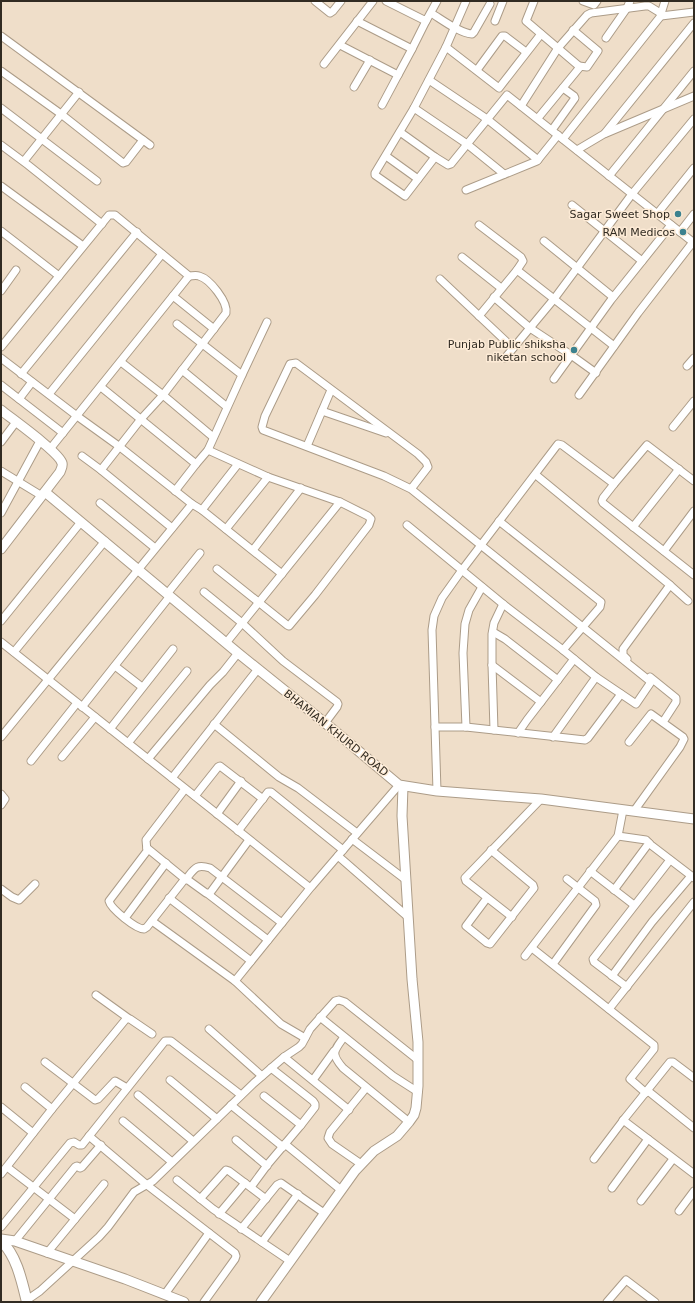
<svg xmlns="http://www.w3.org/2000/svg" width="695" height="1303" font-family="'DejaVu Sans',sans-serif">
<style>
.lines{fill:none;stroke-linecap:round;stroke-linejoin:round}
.minor-casing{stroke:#ac9c88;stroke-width:9}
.tertiary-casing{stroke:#ac9c88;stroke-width:11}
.secondary-casing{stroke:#ac9c88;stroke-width:12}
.minor{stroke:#fff;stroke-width:7}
.tertiary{stroke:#fff;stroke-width:9}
.secondary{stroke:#fff;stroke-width:10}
.poi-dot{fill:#3c828f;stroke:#fdebd6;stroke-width:1.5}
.labels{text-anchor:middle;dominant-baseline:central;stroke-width:3;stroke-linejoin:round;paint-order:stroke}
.poi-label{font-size:11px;fill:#312b22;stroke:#fdebd6;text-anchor:end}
.street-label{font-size:11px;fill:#312b22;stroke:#fdebd6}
</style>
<rect width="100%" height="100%" fill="#efdec9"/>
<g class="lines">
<defs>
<g id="minor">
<path d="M315 1 330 13 333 11 341 1"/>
<path d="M386 1 426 21 437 1"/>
<path d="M466 1 446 47 414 108 375 173V175L405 196 435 157 448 165 451 164 507 95 694 243"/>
<path d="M534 1 526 21 580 67 538 118"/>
<path d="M583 1 594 5 597 1"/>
<path d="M431 13C441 19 459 33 472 34L474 32 490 4"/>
<path d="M661 16 694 12"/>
<path d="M495 21 503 1"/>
<path d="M573 30 598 51 587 67 579 66"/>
<path d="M1 36 150 145"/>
<path d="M606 38 627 8 630 1"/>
<path d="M340 45 398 75 412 49 357 21"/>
<path d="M446 47 499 88 541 34"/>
<path d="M412 49 426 21"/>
<path d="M324 64 373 1"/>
<path d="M477 70 502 36H505L526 52"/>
<path d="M1 71 61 114 123 163 126 162 143 140"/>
<path d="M429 80 487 119 538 160"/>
<path d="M354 87 370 60"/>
<path d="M382 105 398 75"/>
<path d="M521 106 558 48 587 15 591 13 645 6H649L662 14"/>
<path d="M1 108 97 181"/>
<path d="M414 108 467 144 504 174"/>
<path d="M552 130 575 98 574 96 563 88"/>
<path d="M400 132 435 157"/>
<path d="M605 133 694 23"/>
<path d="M563 139 660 17 665 1"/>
<path d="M1 145 28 165 102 224"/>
<path d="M577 150 604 134 694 96"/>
<path d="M386 156 418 179"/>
<path d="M24 161 79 92"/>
<path d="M609 176 694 71"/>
<path d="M1 186 83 246"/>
<path d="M466 190 537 161 558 135"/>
<path d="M572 205 642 261"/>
<path d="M657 214 694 168"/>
<path d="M1 231 59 276"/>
<path d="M680 232 694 214"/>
<path d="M544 241 613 297"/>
<path d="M462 257 501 288"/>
<path d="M517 270 614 346"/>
<path d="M440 279 513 348"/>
<path d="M1 291 16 270"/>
<path d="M173 296 214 329"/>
<path d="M494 297 530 328 571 355 596 373"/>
<path d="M479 316 517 270 523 261 521 257 479 225"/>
<path d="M177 324 242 375 208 450 196 464"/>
<path d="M1 347 109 215H115L189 276 50 449"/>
<path d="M1 358 77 416 120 447 192 504 202 510 282 574"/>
<path d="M505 358 554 299 632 194 694 119"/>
<path d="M121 362 163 395 213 437"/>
<path d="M687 366 694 358"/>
<path d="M182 370 227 407"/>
<path d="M21 374 137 232"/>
<path d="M242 375 267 322"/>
<path d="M554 379 611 300 671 225"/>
<path d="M32 382 19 399 63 433"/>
<path d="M1 385 19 399"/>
<path d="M101 387 196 464 175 491"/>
<path d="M49 394 162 254"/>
<path d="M579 395 638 313 693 242"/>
<path d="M322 411 386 433"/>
<path d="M673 427 694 401"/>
<path d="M1 442 16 422"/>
<path d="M307 446 331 390"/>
<path d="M208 450 268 477 340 502 368 516 371 519 369 525 315 595 289 626 287 625 217 569"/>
<path d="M82 456 101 470 172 528"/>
<path d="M101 470 141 419 163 395 226 313C228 302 210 279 199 276 196 275 192 276 189 276"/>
<path d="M1 471 42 496"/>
<path d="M536 475 670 585"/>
<path d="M614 484 647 445 694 481"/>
<path d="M100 503 155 548"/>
<path d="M202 510 238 464"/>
<path d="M1 513 40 441"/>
<path d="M499 521 601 602 600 607 563 650"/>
<path d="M407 525 503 604 563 650 596 677 636 704 651 682 411 489 384 476 263 430 262 427 265 416 290 364 296 363 418 454 426 462 428 467 411 489"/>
<path d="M633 527 679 469"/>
<path d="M226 529 268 477"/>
<path d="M253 550 301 488"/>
<path d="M664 551 694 511"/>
<path d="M204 592 242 623 283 661 337 702 338 704 337 707 325 723"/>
<path d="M167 594 200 553"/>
<path d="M1 621 81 522"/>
<path d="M493 632 505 639 558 680"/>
<path d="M1 642 309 887 312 886 399 785"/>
<path d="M226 643 340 502"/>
<path d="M14 652 105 541"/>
<path d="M627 659 623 655V649L670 585 688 601"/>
<path d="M492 665 541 702"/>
<path d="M115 666 142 687"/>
<path d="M650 677 676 698V702L663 722"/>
<path d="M82 707 170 596"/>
<path d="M214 724 279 777 298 788 357 833"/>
<path d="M435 727H466L585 740 588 738 621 694"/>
<path d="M466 727 463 653 465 624 469 610 482 587"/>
<path d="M110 729 173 649"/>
<path d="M494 730 492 665V634L494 623 503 604"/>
<path d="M518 733 527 720 574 659"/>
<path d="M1 737 192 504"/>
<path d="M553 737 596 677"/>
<path d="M629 742 651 714 683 737 684 739 680 747 634 811"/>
<path d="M128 743 187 671"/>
<path d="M62 757 95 717"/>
<path d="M148 759 210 685 223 672 238 653"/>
<path d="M31 761 77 703"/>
<path d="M172 778 258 669"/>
<path d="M185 789 146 840 147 851 109 901C111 909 136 929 144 929L147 927 184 880H188L206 893H210L249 840"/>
<path d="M437 791 432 630 434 616 442 598 462 570 558 444 562 445 614 484 603 498 602 501 603 503 694 575"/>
<path d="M1 794 5 799 1 805"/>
<path d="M195 796 218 767 220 766 263 799"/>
<path d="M217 814 241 781"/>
<path d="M238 831 268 792H271L343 850"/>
<path d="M618 836 646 840 651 845 694 878"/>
<path d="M352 839 406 880"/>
<path d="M147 848 185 879"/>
<path d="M338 856 408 917"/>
<path d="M590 871 634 905"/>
<path d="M186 879C195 868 196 864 210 868L282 923"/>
<path d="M1 889 12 897 19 900 35 884"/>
<path d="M614 890 649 843"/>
<path d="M208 894 268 940"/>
<path d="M169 898 251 961"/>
<path d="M487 898 466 926 487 943 490 944 534 888 533 885 491 850"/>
<path d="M512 917 466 881 465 878 541 799"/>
<path d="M125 918 166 863"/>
<path d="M152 921 235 981 281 1024 305 1038"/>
<path d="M532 948 654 1045V1049L630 1079 646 1093"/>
<path d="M525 956 618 836 623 810"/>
<path d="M553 964 596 905 595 901 567 879"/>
<path d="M612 976 652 922 691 876"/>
<path d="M235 981 311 887"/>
<path d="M627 987 594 962 593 959 670 860"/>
<path d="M96 995 128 1018"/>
<path d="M609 1009 694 902"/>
<path d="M320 1017 393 1076 418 1092"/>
<path d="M209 1029 262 1076"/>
<path d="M344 1037C334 1051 330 1053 343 1068L409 1122"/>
<path d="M284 1057 349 1110"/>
<path d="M45 1062 95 1100 98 1099 115 1081 127 1088"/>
<path d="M170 1080 217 1119"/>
<path d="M313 1080 334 1051"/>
<path d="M25 1087 52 1109"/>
<path d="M648 1091 694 1128"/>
<path d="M138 1095 193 1141"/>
<path d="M264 1096 301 1125"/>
<path d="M231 1105 283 1147"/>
<path d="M1 1107 33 1133"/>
<path d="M623 1120 694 1174"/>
<path d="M123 1121 172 1162"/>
<path d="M89 1136 147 1185 235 1253 236 1256 235 1259 204 1302"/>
<path d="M236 1140 267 1166"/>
<path d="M285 1144 341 1190"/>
<path d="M594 1159 625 1118 670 1062H673L694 1078"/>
<path d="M361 1164 332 1144 328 1138 330 1132 366 1088"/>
<path d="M7 1167 75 1219"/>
<path d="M1 1174 52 1109 126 1019H130L152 1034"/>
<path d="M177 1180 213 1209 290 1261"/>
<path d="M251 1187 268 1164 301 1125 315 1107V1104L313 1101 271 1068"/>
<path d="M612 1188 648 1139"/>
<path d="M200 1199 226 1170 229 1171 266 1199"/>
<path d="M641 1201 673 1159"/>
<path d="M679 1211 694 1191"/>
<path d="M219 1214 245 1183"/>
<path d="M1 1227 70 1143 74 1142 79 1145H82L165 1041H171L241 1095"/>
<path d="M241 1229 277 1185 281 1183 324 1213"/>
<path d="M15 1241 75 1167 77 1166 80 1168 82 1167 101 1145"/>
<path d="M262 1242 298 1194"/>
<path d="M47 1253 104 1184"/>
<path d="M165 1294 209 1233"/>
<path d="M27 1300 40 1291 99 1237 108 1227 134 1192 153 1181 254 1083 284 1057 299 1047 302 1044 310 1029 335 1001 339 1000 345 1002 418 1060"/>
<path d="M607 1302 626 1280 655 1302"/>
</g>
<g id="tertiary">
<path d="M1 410C12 419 59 452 62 463 63 466 61 469 60 472L1 549"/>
<path d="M45 492 238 653 330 727 399 785 437 791 541 799 694 819"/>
<path d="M1 1239 15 1241 125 1279 184 1302"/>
<path d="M261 1302 355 1171 374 1151 397 1136 409 1122 414 1115 416 1108 418 1086V1042L412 979 402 816 403 786"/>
</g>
<path id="secondary" d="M1 1241C17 1256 22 1282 27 1302"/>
</defs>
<!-- minor casing -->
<use href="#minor" class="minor-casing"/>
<!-- tertiary casing -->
<use href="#tertiary" class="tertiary-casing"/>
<!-- secondary casing -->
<use href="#secondary" class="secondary-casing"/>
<!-- minor -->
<use href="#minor" class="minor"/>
<!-- tertiary -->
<use href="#tertiary" class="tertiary"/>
<!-- secondary -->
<use href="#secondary" class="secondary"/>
</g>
<!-- markers -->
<g class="poi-dot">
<circle cx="678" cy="214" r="4"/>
<circle cx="683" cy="232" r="4"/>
<circle cx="574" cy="350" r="4"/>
</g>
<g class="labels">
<!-- poi labels -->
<g class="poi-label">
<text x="670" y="214">Sagar Sweet Shop</text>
<text x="675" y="232">RAM Medicos</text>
<text x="566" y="344">Punjab Public shiksha<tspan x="566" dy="13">niketan school</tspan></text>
</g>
<!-- street labels -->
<g class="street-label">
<text transform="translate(336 733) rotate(39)">BHAMIAN KHURD ROAD</text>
</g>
</g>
<!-- border -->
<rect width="695" height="1303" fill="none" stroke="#312b22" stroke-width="4"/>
</svg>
